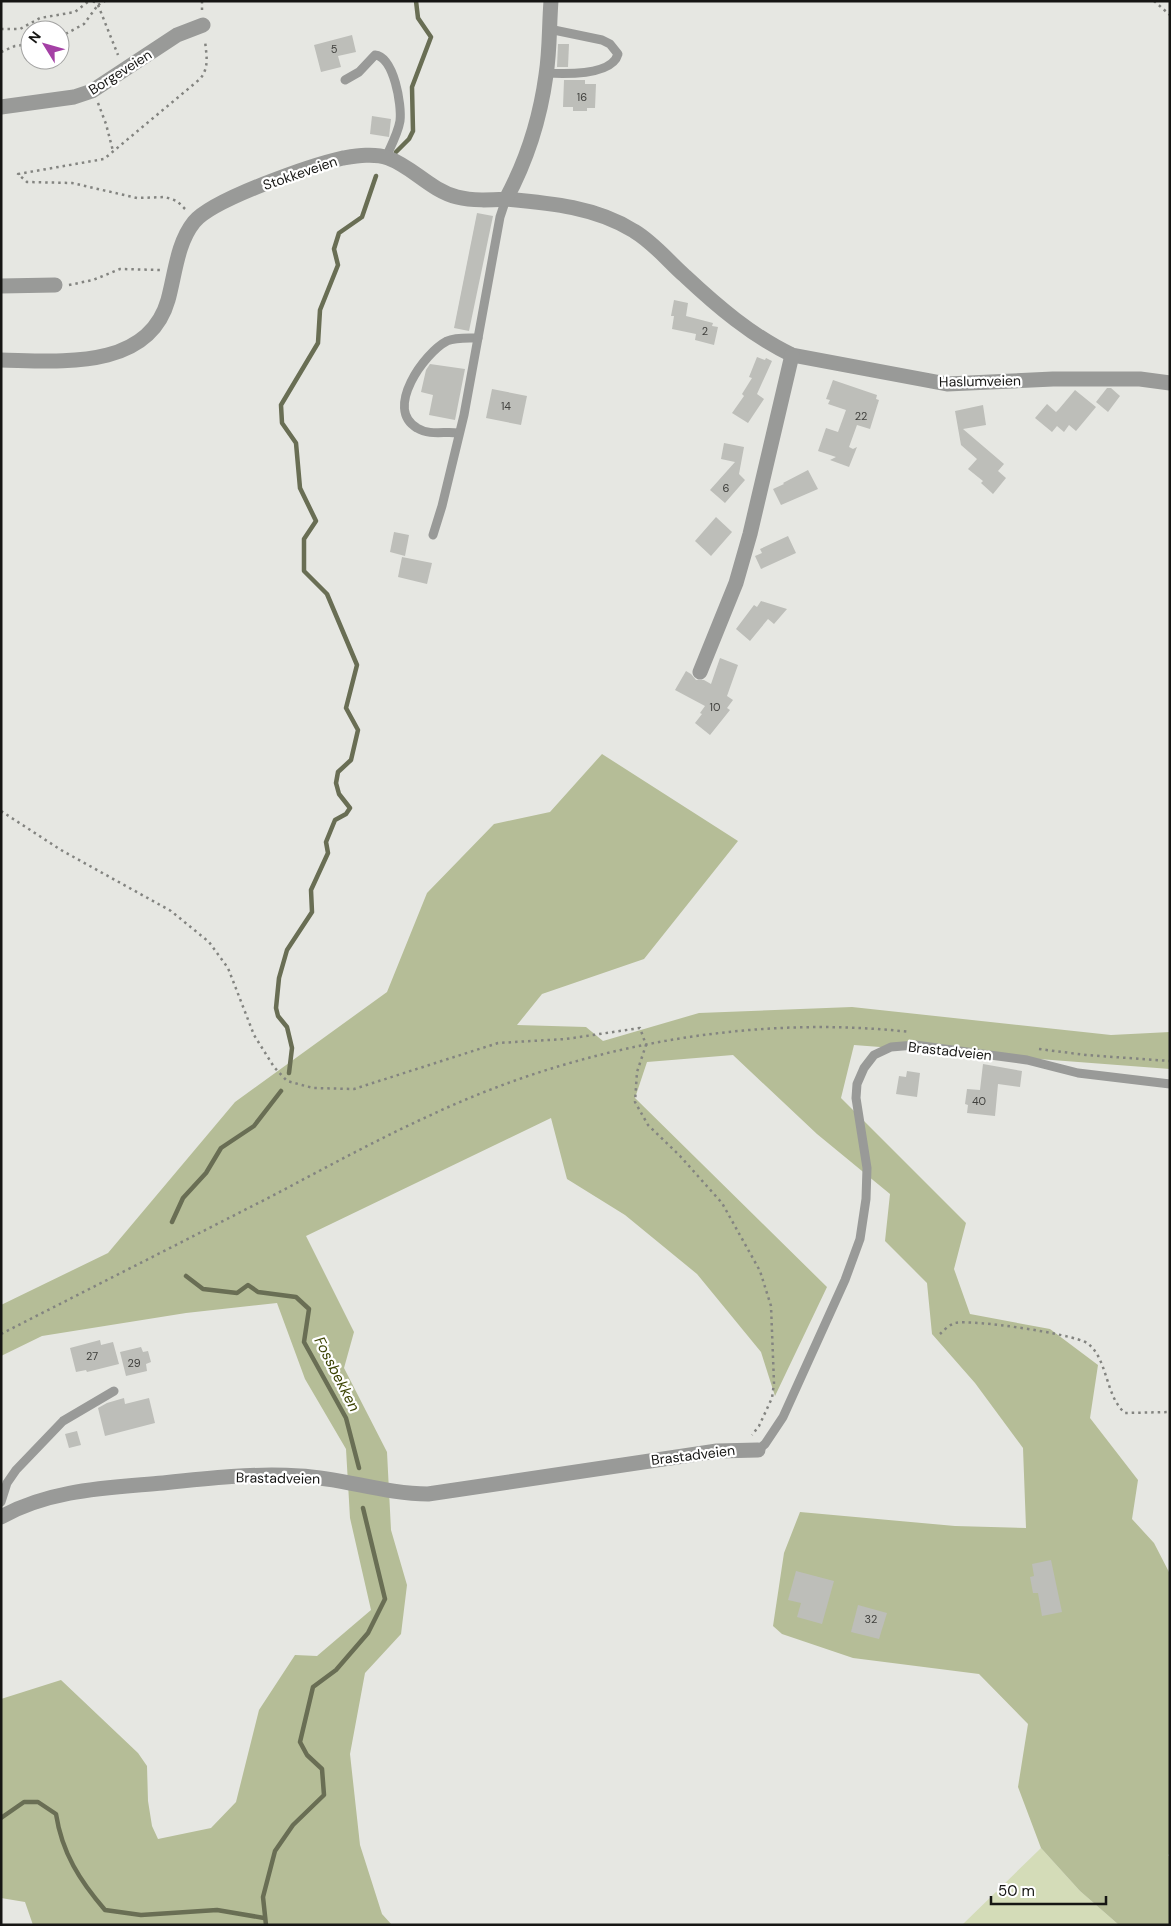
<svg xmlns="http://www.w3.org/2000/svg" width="1171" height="1926" font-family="'DM Sans',sans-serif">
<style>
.green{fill:#d4dcb8}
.forest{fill:#b5bd97}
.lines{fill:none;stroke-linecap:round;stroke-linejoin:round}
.stream{stroke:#696e54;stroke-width:4.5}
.building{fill:#bdbeb9}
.path{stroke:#838480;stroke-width:2.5;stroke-dasharray:2.5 4;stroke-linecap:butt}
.lane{stroke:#999a98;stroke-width:9}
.street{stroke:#999a98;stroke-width:15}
.labels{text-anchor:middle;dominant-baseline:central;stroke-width:4.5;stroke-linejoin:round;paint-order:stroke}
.number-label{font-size:11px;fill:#40403d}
.street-label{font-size:14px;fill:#161614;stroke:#fff}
.water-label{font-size:15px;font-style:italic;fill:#3b4303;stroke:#fff}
</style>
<rect width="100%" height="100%" fill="#e6e7e2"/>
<!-- green -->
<path class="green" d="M1041 1848 1080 1891 1119 1925H962Z"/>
<!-- forest -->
<path class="forest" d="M602 754 738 841 644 959 542 994 517 1025 586 1027 603 1041 699 1013 852 1007 1111 1035 1170 1032V1069L854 1045 841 1098 966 1223 954 1269 970 1314 1050 1329 1098 1365 1090 1418 1138 1480 1132 1519 1154 1543 1170 1574V1854L1168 1855 1170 1857V1925H1119L1080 1891 1041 1848 1018 1787 1028 1724 979 1674 853 1658 782 1634 773 1626 784 1553 800 1512 955 1526 1026 1528 1023 1448 975 1383 932 1334 927 1283 885 1241 890 1194 817 1134 733 1055 647 1062 635 1098 827 1287 775 1396 761 1352 697 1274 625 1215 567 1179 551 1118 306 1236 354 1332 344 1368 387 1452 391 1530 407 1585 401 1634 365 1673 350 1754 360 1845 382 1914 392 1925H33L25 1902 1 1898V1699L61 1680 138 1753 147 1766 148 1801 152 1826 158 1839 211 1828 236 1802 259 1710 295 1655 317 1656 371 1610 350 1518 346 1449 305 1379 277 1303 186 1313 42 1336 1 1356V1305L108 1253 235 1102 387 992 427 893 494 824 550 812Z"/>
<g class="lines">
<!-- stream -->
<g class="stream">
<path d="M396 152 409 139 413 131 412 87 431 37 418 18 416 1"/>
<path d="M289 1073 292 1048 287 1027 278 1016 276 1008 279 978 287 950 312 912 311 890 328 853 326 842 335 820 346 814 350 808 339 794 336 783 338 772 351 760 358 730 346 708 357 665 327 594 304 571V539L316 521 300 488 296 443 282 423 281 405 318 343 320 310 338 265 334 249 339 233 362 217 376 176"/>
<path d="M172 1222 183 1198 206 1173 221 1148 254 1126 281 1091"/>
<path d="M186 1276 203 1289 237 1293 248 1285 258 1292 296 1297 309 1309 304 1342 346 1418 359 1468"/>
<path d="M1 1818 24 1802H38L56 1814C62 1853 80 1881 105 1910L141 1915 217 1910 264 1918"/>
<path d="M266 1925 263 1897 275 1851 293 1825 324 1795 322 1769 307 1755 300 1742 313 1687 336 1670 368 1633 385 1599 363 1508"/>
</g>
</g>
<!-- building -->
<g class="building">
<path d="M352 35 356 52 338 56 341 67 321 72 314 45Z"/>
<path d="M558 44H569L568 67H557Z"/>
<path d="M564 80H585V84H596L595 108H587V111H573V107H563Z"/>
<path d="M372 116 391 119 389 137 370 134Z"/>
<path d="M477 213 493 216 469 331 454 328Z"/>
<path d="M674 300 688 303 686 316 713 323 712 326 718 327 714 345 695 340 696 334 672 329 674 316H671Z"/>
<path d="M757 357 765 360 766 358 772 361 757 394 764 399 748 423 732 413 744 396 742 394 752 378 749 377Z"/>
<path d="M430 364 465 369 455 420 429 415 433 395 421 392 426 370Z"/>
<path d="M833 380 877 395 876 399 879 400 870 429 857 425 849 447 853 449 857 447 849 467 830 460 836 457 818 451 826 428 838 432 846 410 828 404 830 400 826 399Z"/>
<path d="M1107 388H1111L1120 396 1108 412 1096 402Z"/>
<path d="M492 389 527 396 521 425 486 418Z"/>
<path d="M1075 390 1096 407 1076 431 1069 425 1064 432 1057 426 1052 432 1035 418 1047 404 1056 412 1059 409Z"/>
<path d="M983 405 986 425 963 429 1004 464 998 471 1006 478 993 494 981 483 983 481 968 469 977 459 961 445 955 411Z"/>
<path d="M724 443 744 447 739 474 745 480 725 503 710 490 735 462 721 459Z"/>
<path d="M808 470 818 489 781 505 773 489 784 484 783 483Z"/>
<path d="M716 517 732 532 711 556 695 541Z"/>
<path d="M394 532 409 535 405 556 390 552Z"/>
<path d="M788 536 796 553 761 569 755 556 762 553 760 549Z"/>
<path d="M402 557 432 563 427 584 398 577Z"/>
<path d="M761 601 787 609 774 624 768 619 750 641 736 629 754 605 757 607Z"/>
<path d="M720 658 738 665 727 696 733 700 727 708 730 710 710 735 695 723 702 714 700 713 705 706 675 690 686 671 691 674 696 680H704L711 684Z"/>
<path d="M983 1064 1022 1071 1020 1087 998 1084 995 1116 967 1113 968 1105 965 1104 967 1089 980 1090Z"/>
<path d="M907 1071 920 1073 917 1097 896 1094 899 1076 906 1077Z"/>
<path d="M100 1340 101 1345 113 1342 119 1364 87 1372 86 1370 76 1372 70 1348Z"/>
<path d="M141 1347 143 1352 148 1351 151 1362 146 1364 147 1371 126 1376 120 1352Z"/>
<path d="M124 1398 125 1404 149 1398 155 1423 105 1436 98 1408 107 1403Z"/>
<path d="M77 1431 81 1445 69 1448 65 1434Z"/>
<path d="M1051 1560 1062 1612 1042 1616 1038 1593H1033L1030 1577 1034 1576 1032 1564Z"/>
<path d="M796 1571 834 1581 822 1624 797 1617 801 1603 788 1600Z"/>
<path d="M858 1605 887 1613 879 1639 851 1632Z"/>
</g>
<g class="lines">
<!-- path -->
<g class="path">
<path d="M93 1 98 5 105 1"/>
<path d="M202 1V10"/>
<path d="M1154 1 1170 15"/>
<path d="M98 5 118 55"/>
<path d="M1 29H20L40 18 75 12 89 1"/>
<path d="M60 37 84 24 98 5"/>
<path d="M1 52 15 46 30 44"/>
<path d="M98 103 106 124 113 151"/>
<path d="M185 209 177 201 165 197 137 198 72 183 27 182 18 174 104 159 200 79C210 67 206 54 205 40"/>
<path d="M69 285 93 280 120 269 161 270"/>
<path d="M1 811 61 850 171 911 209 942 228 968 254 1035 274 1067 287 1081 313 1088 354 1089 498 1043 566 1039 640 1028 646 1045 637 1072 635 1102 648 1125 680 1156 722 1203 760 1271 771 1306 774 1383 772 1398 759 1426 752 1435"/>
<path d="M1039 1049 1086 1055 1170 1061"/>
<path d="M1 1334C91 1288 182 1242 272 1196 325 1168 378 1139 433 1114 579 1046 750 1014 910 1032"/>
<path d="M940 1334C944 1330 949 1325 955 1323 973 1319 1073 1334 1087 1343 1108 1358 1105 1396 1125 1413L1170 1412"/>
</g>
<!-- lane -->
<g class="lane">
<path d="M546 73C564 74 612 76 618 54L610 44 602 40 549 29"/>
<path d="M345 80 359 72 375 55C394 57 402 105 400 121 398 133 391 146 386 157"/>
<path d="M458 433C445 431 430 436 417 428 384 409 424 353 447 341 456 337 468 338 478 338"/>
<path d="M433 535 442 506 464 415 500 217 506 199"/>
<path d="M758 1450 765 1444 783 1417 845 1280 860 1239 866 1199 867 1168 856 1098 857 1084 864 1068 874 1055 891 1047 915 1045 1027 1060 1078 1073 1170 1084"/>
<path d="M1 1502 7 1483 16 1470 63 1421 114 1391"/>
</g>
<!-- street -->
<g class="street">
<path d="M1 107 74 97 92 91 177 35 203 25"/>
<path d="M506 199C550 203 596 207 634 231 654 243 668 261 685 276 717 306 752 336 792 355L947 384 1053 379H1140L1170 383"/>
<path d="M1 286 55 285"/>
<path d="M1 360C59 361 148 371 168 300 175 275 177 243 194 222 213 199 312 165 343 158 356 156 374 153 388 158 413 167 430 190 457 197 473 201 490 200 506 199 527 160 540 119 546 75 550 50 549 26 551 1"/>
<path d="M700 672 736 583 750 534 792 355"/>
<path d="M1 1517C51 1489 108 1488 163 1483 208 1478 255 1473 300 1476 343 1478 385 1494 428 1494L717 1451 758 1450"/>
</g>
</g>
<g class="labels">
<!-- number labels -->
<g class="number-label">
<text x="334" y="49">5</text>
<text x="582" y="97">16</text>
<text x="705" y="331">2</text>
<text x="506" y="406">14</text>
<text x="861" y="416">22</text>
<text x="726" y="488">6</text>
<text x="715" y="707">10</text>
<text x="979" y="1101">40</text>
<text x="92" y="1356">27</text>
<text x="134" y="1363">29</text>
<text x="871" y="1619">32</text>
</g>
<!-- street labels -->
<g class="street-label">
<text transform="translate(120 72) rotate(-32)">Borgeveien</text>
<text transform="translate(300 173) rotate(-19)">Stokkeveien</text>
<text transform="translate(980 381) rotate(-1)">Haslumveien</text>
<text transform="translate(950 1051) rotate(6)">Brastadveien</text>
<text transform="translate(693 1455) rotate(-7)">Brastadveien</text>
<text transform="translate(278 1478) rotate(1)">Brastadveien</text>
</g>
<!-- water labels -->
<g class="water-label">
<text transform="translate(337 1374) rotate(63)">Fossbekken</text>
</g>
</g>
<!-- border -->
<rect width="1171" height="1926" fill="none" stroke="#161614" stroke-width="5"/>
<!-- north arrow -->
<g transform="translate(45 45) rotate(307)"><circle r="24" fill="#ffffff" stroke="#a2a2a1"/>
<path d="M0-4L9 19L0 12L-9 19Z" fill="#a440a5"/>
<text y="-8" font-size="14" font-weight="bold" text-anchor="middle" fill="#161614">N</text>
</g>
<!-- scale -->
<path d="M991 1896v8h115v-8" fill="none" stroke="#161614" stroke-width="2.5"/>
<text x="998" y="1896" font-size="15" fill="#161614" stroke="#ffffff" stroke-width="4" paint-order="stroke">50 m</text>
</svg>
